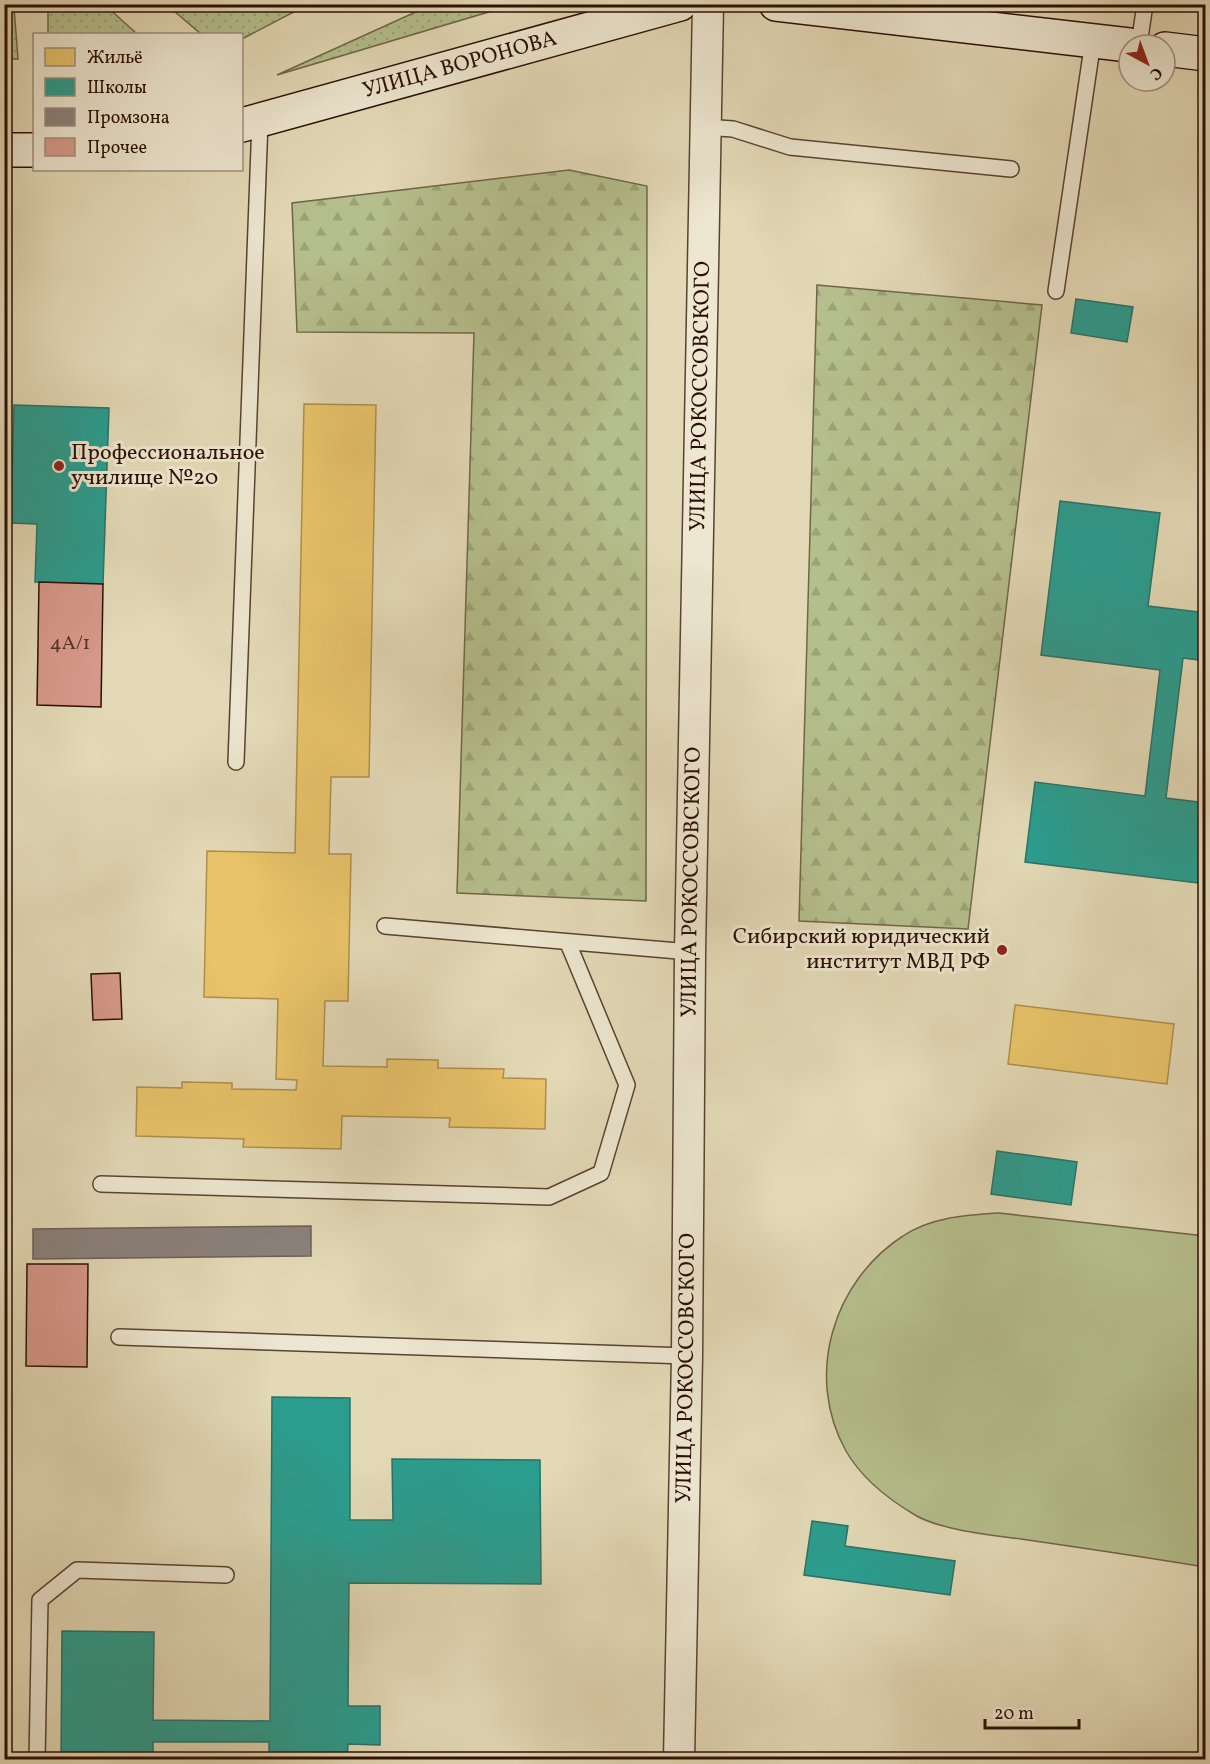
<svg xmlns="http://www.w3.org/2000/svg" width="1210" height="1764" font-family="Vollkorn,serif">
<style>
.grass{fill:url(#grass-dots);stroke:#706748;stroke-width:1.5}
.forest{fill:url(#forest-firs);stroke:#706748;stroke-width:1.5}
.pitch{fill:#b5bf8d;stroke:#706748;stroke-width:1.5}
.homes{fill:#e9c46a;stroke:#b08e4b;stroke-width:1.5}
.schools{fill:#2a9d8f;stroke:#2a7265;stroke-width:1.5}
.industry{fill:#8a817c;stroke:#6e5f58;stroke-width:1.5}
.building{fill:#d7998a;stroke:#2b0f04;stroke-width:1.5}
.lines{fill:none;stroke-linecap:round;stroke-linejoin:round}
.service-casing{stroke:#594230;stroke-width:18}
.minor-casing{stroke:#594230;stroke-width:33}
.secondary-casing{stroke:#2b0f04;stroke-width:36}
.service{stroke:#ede6d0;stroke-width:15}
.minor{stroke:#ede6d0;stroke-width:30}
.secondary{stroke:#ede6d0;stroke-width:33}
.poi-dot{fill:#8f2418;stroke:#ede6d0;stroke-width:2}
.labels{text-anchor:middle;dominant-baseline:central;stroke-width:6;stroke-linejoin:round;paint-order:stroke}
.number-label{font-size:20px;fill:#563226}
.street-label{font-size:22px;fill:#2b0f04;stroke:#ede6d0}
.poi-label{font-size:22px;fill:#2b0f04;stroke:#ede6d0;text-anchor:start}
</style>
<defs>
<pattern id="grass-dots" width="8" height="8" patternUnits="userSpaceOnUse" patternTransform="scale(1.5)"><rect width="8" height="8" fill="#b5bf8d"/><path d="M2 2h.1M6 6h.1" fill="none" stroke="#9ca378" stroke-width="1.8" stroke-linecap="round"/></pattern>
<pattern id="forest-firs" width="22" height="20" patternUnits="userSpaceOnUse" patternTransform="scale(1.5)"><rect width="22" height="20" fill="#b5bf8d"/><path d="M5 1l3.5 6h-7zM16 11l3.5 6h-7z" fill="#9ca378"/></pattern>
</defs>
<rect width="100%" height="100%" fill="#e3d9b6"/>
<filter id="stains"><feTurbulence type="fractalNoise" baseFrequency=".00333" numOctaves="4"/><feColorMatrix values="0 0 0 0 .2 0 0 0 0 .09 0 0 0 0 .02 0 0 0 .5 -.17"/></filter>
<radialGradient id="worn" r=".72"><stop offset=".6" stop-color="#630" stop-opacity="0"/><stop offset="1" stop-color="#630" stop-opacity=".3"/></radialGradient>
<!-- grass -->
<g class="grass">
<path d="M7 5 14 7 18 59H5L4 5Z"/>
<path d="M48 5H105L137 34H48Z"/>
<path d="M167 5H307L242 39V34H201Z"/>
<path d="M431 5H512L277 75Z"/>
</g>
<!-- forest -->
<g class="forest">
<path d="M569 170 647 186 646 901 457 893 474 333 297 332 292 203Z"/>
<path d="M817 285 1042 305 968 929 799 921Z"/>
</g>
<!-- pitch -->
<path class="pitch" d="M999 1213 1205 1236V1567C1144 1557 1083 1548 1021 1539 992 1535 940 1530 915 1515 888 1499 862 1479 846 1451 804 1376 833 1281 903 1236 931 1217 966 1215 999 1213Z"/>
<!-- homes -->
<g class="homes">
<path d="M304 404 376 405 369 777H331L329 854H351L348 1001H325L323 1066 387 1067V1059L438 1060V1068L504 1069 503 1078 546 1079 545 1129 449 1127 450 1118 342 1116 341 1149 243 1147 244 1139 136 1136 137 1087 182 1088V1082L232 1083V1089L296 1090 297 1080 276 1079 278 999 204 997 207 851 295 853Z"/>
<path d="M1015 1005 1174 1024 1167 1084 1008 1064Z"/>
</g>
<!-- schools -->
<g class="schools">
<path d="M1076 299 1133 307 1127 342 1071 333Z"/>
<path d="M14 405 109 408 103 584 35 582 37 524 11 523Z"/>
<path d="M1060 501 1160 513 1148 606 1199 612 1206 571V661L1183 658 1166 798 1206 803V884L1025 862 1035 782 1145 796 1160 670 1041 655Z"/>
<path d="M997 1151 1077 1162 1071 1205 991 1194Z"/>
<path d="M272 1397 350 1398V1520H393L392 1459 540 1460 541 1584 349 1583 348 1706H380V1745L348 1744 347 1760H269V1742H153V1760H61L62 1631 154 1632 153 1720 270 1721Z"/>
<path d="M812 1521 848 1526 845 1546 955 1561 950 1595 804 1575Z"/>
</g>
<!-- industry -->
<path class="industry" d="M311 1226V1256L33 1259V1229Z"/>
<!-- building -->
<g class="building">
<path d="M39 582 103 584 101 707 37 705Z"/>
<path d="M120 973 122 1019 93 1020 91 974Z"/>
<path d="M27 1264H88L87 1367 26 1366Z"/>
</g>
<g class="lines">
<defs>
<g id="service">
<path d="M1139 45 1145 4"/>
<path d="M704 127 733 129 790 147 1011 169"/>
<path d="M1056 291 1093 41"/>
<path d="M236 762 260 121"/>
<path d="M385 926 690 952"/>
<path d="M101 1184 549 1197 601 1173 627 1085 568 943"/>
<path d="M119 1337 687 1356"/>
<path d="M37 1760 40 1600 77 1570 226 1575"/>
</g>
<g id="minor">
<path id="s1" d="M679 1760 687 1356 690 952 708 4"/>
</g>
<g id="secondary">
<path d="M776 4 1129 45"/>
<path d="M1165 49 1206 54"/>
<path id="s2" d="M242 125 680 4"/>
<path d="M4 150H34"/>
</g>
</defs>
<!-- service casing -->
<use href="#service" class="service-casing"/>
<!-- minor casing -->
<use href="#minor" class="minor-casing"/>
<!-- secondary casing -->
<use href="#secondary" class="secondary-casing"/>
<!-- service -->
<use href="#service" class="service"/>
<!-- minor -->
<use href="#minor" class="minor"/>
<!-- secondary -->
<use href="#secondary" class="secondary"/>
</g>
<!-- markers -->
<g class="poi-dot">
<circle cx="59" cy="466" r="6"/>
<circle cx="1002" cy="950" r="6"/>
</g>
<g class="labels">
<!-- number labels -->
<g class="number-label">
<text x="70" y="644">4А/1</text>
</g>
<!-- street labels -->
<g class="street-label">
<text stroke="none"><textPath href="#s2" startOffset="226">УЛИЦА ВОРОНОВА</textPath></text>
<text stroke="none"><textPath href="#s1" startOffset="1364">УЛИЦА РОКОССОВСКОГО</textPath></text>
<text stroke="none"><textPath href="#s1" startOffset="878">УЛИЦА РОКОССОВСКОГО</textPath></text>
<text stroke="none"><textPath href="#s1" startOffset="392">УЛИЦА РОКОССОВСКОГО</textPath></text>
</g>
<!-- poi labels -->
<g class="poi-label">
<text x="71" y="453">Профессиональное<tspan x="71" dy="25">училище №20</tspan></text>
<text x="990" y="937" text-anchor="end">Сибирский юридический<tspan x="990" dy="25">институт МВД РФ</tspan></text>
</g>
</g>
<!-- margin -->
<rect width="1210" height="1764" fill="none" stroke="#e3d9b6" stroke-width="24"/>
<rect x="6" y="6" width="1198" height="1752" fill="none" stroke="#2b0f04" stroke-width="3"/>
<rect x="12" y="12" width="1186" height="1740" fill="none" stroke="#2b0f04" stroke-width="1.5"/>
<!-- legend -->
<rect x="33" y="33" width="210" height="138" fill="#ede6d0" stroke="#9f907e" stroke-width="1.5"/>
<rect x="45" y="48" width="30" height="18" fill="#e9c46a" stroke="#9f907e" stroke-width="1.5"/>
<text x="87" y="63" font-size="18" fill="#2b0f04">Жильё</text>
<rect x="45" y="78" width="30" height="18" fill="#2a9d8f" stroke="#9f907e" stroke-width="1.5"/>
<text x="87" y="93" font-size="18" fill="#2b0f04">Школы</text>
<rect x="45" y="108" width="30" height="18" fill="#8a817c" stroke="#9f907e" stroke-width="1.5"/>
<text x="87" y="123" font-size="18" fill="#2b0f04">Промзона</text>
<rect x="45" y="138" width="30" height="18" fill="#d7998a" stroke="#9f907e" stroke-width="1.5"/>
<text x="87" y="153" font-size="18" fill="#2b0f04">Прочее</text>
<!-- north arrow -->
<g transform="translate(1147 63) rotate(139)"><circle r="28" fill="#ede6d0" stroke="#9f907e" stroke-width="1.5"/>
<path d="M0-4.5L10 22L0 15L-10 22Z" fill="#8f2418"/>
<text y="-9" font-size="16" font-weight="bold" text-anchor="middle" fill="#2b0f04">С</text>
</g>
<!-- scale -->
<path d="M985 1719v9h94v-9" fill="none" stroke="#2b0f04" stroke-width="3"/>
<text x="994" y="1719" font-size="18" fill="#2b0f04" stroke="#ede6d0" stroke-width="4.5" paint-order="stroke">20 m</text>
<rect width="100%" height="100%" filter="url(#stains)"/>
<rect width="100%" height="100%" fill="url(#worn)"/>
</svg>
